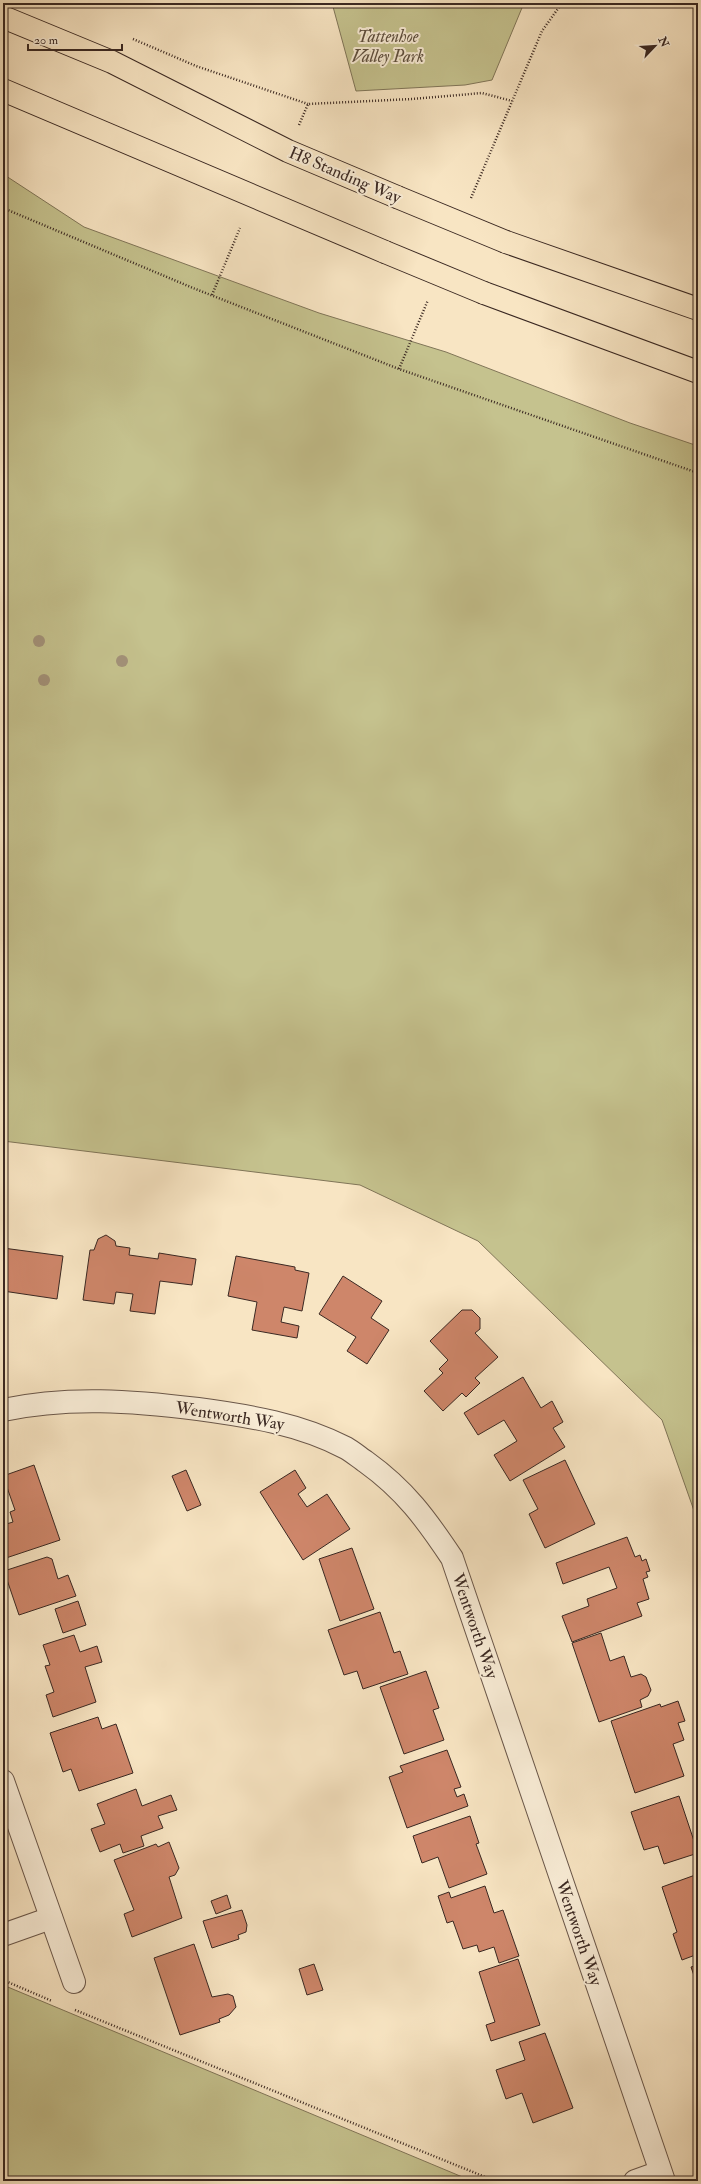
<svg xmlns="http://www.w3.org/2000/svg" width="701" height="2184" font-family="'IM FELL Double Pica',serif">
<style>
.green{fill:#c5c28e;stroke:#807558}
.building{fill:#ce866a;stroke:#3a2822}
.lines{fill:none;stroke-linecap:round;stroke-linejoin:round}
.minor-casing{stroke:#6a574a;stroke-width:24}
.highway-casing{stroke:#3a2822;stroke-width:24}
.path{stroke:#3a2822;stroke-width:2.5;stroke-dasharray:1 2;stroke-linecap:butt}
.minor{stroke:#faeed8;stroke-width:22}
.highway{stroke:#f8e5c3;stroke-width:22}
.highway-bridge-casing{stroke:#3a2822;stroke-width:24;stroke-linecap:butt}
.highway-bridge{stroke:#f8e5c3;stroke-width:22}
.tree{fill:#a39279}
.labels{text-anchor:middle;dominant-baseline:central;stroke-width:4;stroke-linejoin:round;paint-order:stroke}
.park-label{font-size:17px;font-style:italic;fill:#5d4e3d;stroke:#faeed8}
.street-label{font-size:17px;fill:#3a2822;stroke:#faeed8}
</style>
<rect width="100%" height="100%" fill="#f8e5c3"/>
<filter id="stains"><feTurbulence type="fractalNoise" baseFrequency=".005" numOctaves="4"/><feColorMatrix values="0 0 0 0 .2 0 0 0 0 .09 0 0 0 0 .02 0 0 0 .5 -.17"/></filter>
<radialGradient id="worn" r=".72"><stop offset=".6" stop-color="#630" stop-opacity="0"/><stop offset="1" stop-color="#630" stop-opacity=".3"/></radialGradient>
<!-- green -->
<g class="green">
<path d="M332 3H524L492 80 465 85 356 91Z"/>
<path d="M3 174 84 227 319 313 446 352 630 423 698 446V1522L662 1420 478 1241 360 1185 3 1141Z"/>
<path d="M3 1985 472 2181H3Z"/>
</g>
<!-- building -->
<g class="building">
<path d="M106 1235 115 1241 116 1246 130 1248 129 1255 158 1259 159 1253 196 1259 192 1285 160 1281 155 1314 130 1311 133 1294 116 1292 114 1304 83 1300 90 1250H94L98 1239Z"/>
<path d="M3 1248 63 1256 57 1299 3 1291Z"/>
<path d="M236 1256 295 1267V1270L309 1273 302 1311 284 1307 281 1322 299 1326 297 1338 252 1330 257 1302 228 1296Z"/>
<path d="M343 1276 382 1301 371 1318 389 1330 367 1364 347 1351 356 1337 319 1314Z"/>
<path d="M462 1310H472L480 1318V1329L475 1333 498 1357 475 1378 480 1383 466 1397 462 1393 443 1411 424 1391 443 1373 439 1369 448 1360 430 1341Z"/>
<path d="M523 1377 541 1408 552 1401 563 1422 553 1428 565 1447 510 1481 494 1455 517 1441 504 1420 478 1435 464 1413Z"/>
<path d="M565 1460 595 1524 545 1548 529 1514 538 1509 523 1480Z"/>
<path d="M34 1465 60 1540 3 1559V1525L13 1522 10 1512 15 1510 3 1476Z"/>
<path d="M186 1470 201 1505 187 1511 172 1476Z"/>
<path d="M295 1470 306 1488 298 1494 307 1507 327 1494 350 1529 303 1560 260 1492Z"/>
<path d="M627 1537 635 1557 640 1555 642 1561 646 1559 650 1571 646 1572 648 1577 643 1579 649 1599 637 1603 642 1616 572 1642 562 1616 589 1606 587 1599 617 1588 609 1567 563 1584 556 1563Z"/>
<path d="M352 1548 374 1609 340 1621 319 1559Z"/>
<path d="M47 1557 52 1559 58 1579 68 1575 76 1596 19 1615 4 1571Z"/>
<path d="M78 1601 86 1625 63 1633 55 1609Z"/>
<path d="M380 1612 394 1653 400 1651 408 1674 363 1689 357 1671 344 1675 328 1630Z"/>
<path d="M601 1633 610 1661 624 1656 631 1677 641 1674 646 1677 651 1690 648 1696 640 1700 642 1707 599 1722 572 1643Z"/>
<path d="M74 1635 80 1652 97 1646 102 1662 85 1667 96 1702 53 1717 46 1695 54 1692 45 1666 50 1665 43 1645Z"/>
<path d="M426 1671 439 1708 433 1710 444 1740 404 1754 380 1687Z"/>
<path d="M678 1701 685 1721 678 1723 684 1740 673 1744 684 1776 635 1793 611 1721 660 1704 661 1707Z"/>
<path d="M98 1717 102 1729 116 1724 133 1773 79 1791 71 1769 63 1772 50 1733Z"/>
<path d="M447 1750 461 1787 454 1789 457 1797 464 1794 468 1806 407 1828 389 1777 403 1772 400 1766Z"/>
<path d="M136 1789 142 1806 171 1795 177 1810 158 1816 163 1828 141 1836 144 1846 123 1853 120 1844 100 1852 91 1829 105 1824 97 1804Z"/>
<path d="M679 1796 698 1853 664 1864 658 1846 644 1850 631 1812Z"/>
<path d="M470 1816 479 1843 476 1844 487 1874 449 1888 438 1857 422 1863 413 1836Z"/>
<path d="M169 1842 179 1868 175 1875 169 1877 182 1918 132 1937 124 1914 134 1910 114 1860 156 1844 158 1847Z"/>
<path d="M698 1874V1954L682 1960 673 1934 677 1932 662 1887Z"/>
<path d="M485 1886 494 1913 503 1910 519 1956 499 1963 494 1947 479 1952 477 1945 463 1949 453 1921 447 1923 438 1896 449 1892 451 1898Z"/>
<path d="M227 1895 231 1908 216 1914 211 1901Z"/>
<path d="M242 1910 247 1925 246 1932 238 1935 239 1939 212 1948 203 1921Z"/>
<path d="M194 1944 212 1997 228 1994 233 1996 236 2007 229 2015 219 2019 220 2022 180 2035 154 1958Z"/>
<path d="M518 1959 540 2025 491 2041 486 2025 495 2022 479 1972Z"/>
<path d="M314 1964 323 1990 307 1995 299 1969Z"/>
<path d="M698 1965V1987L691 1967Z"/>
<path d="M545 2033 573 2108 533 2123 522 2093 506 2099 496 2070 525 2060 519 2042Z"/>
</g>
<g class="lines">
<defs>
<g id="minor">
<path d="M3 1410C68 1396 133 1401 198 1409 250 1416 300 1424 346 1448 353 1452 360 1458 366 1462 405 1490 426 1519 452 1558L664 2181"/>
<path d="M3 1781 74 1982"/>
<path d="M3 1935 51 1918"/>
<path d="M635 2181 660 2172"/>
</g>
<g id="highway">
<path d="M3 17 112 62 288 151 397 197"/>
<path d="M3 90 385 252"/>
<path d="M506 242 698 309"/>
<path d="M484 293 698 372"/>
</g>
</defs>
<!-- minor casing -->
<use href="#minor" class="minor-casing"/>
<!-- highway casing -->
<use href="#highway" class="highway-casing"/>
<!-- path -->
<g class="path">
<path d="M133 39 196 66 308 104"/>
<path d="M299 125 308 104 412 99 482 93 512 101"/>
<path d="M471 198 542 31 562 3"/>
<path d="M3 208 193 288 399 369 698 473"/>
<path d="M212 295 240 228"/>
<path d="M399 369 428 300"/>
<path d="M3 1980 52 2001"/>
<path d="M75 2010 495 2181"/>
</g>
<!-- minor -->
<use href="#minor" class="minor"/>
<!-- highway -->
<use href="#highway" class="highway"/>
<defs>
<g id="highway-bridge">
<path d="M397 197 506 242"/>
<path d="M385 252 484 293"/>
</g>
</defs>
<!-- highway-bridge casing -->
<use href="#highway-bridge" class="highway-bridge-casing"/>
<!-- highway-bridge -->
<use href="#highway-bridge" class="highway-bridge"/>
</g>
<!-- trees -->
<g class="tree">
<circle cx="39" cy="641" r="6"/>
<circle cx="122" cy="661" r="6"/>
<circle cx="44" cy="680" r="6"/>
</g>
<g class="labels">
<!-- park labels -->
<g class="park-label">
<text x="388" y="36">Tattenhoe<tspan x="388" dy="20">Valley Park</tspan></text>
</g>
<!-- street labels -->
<g class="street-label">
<text transform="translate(345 175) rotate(23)">H8 Standing Way</text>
<text transform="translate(230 1416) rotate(9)">Wentworth Way</text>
<text transform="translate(475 1626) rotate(71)">Wentworth Way</text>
<text transform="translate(579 1933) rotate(71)">Wentworth Way</text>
</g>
</g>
<!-- margin -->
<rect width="701" height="2184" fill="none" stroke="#f8e5c3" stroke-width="16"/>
<rect x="4" y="4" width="693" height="2176" fill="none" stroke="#3a2822" stroke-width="2"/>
<rect x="8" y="8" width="685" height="2168" fill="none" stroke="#3a2822"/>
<!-- north arrow -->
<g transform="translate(655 46) rotate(65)" stroke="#faeed8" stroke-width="3" paint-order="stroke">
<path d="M0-3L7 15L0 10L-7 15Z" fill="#3a2822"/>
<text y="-6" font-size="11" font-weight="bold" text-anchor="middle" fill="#3a2822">N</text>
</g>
<!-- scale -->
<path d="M28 44v6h94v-6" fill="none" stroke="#3a2822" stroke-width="2"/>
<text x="34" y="44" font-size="12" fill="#3a2822" stroke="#faeed8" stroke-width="3" paint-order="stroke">20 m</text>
<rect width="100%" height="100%" filter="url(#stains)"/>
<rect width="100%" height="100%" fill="url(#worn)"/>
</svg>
